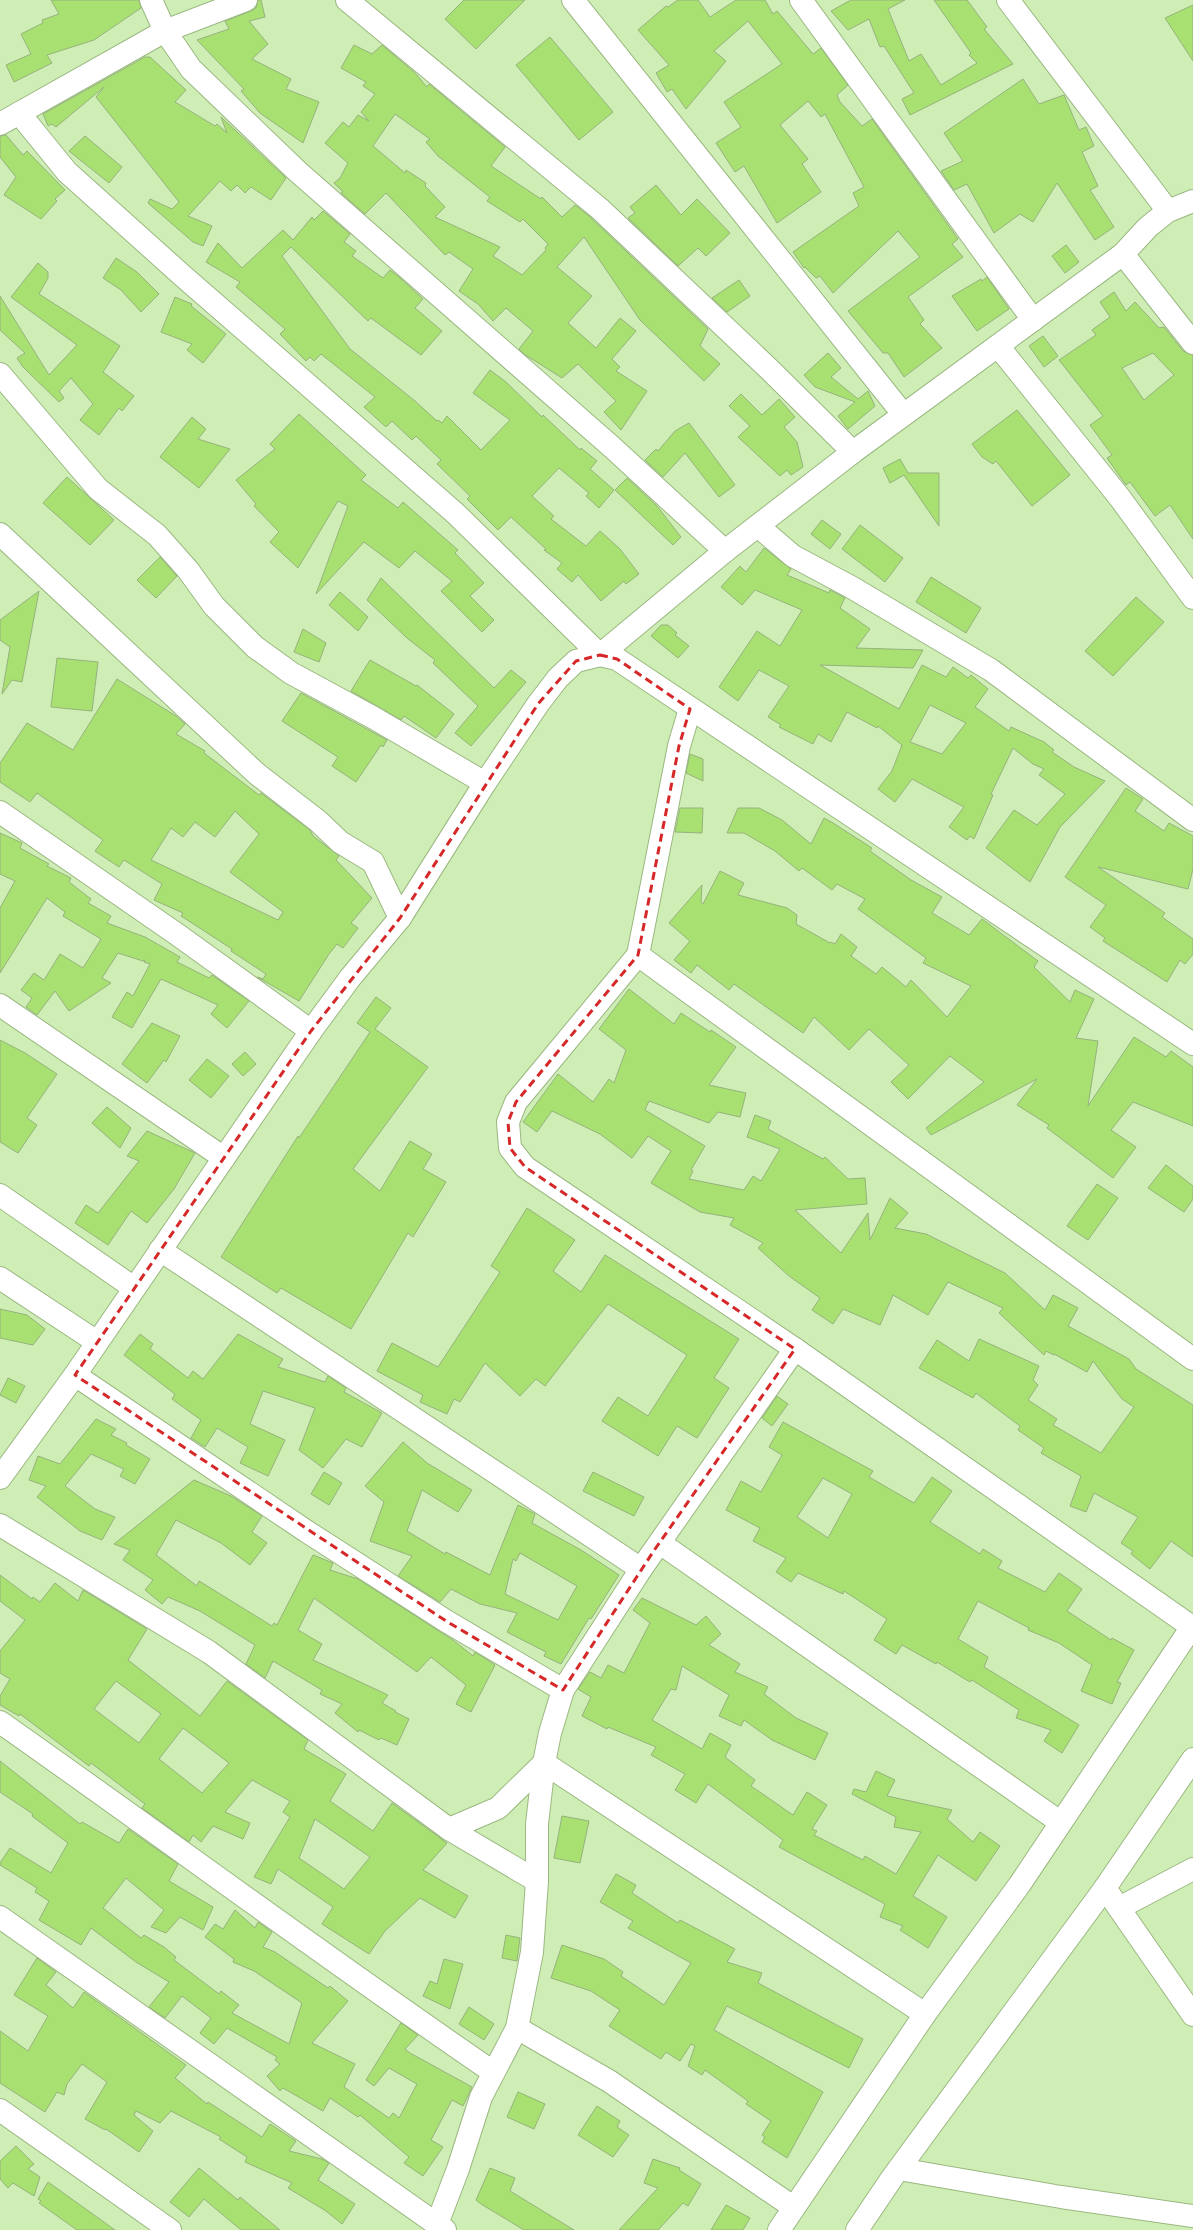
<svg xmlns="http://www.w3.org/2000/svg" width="1193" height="2230" font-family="Roboto,sans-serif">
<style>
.building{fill:#a8e172;stroke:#95b27c;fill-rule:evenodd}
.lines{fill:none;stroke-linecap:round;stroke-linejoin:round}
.minor-casing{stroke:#9ab881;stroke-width:24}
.minor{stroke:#fff;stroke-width:22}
.marked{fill:none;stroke:#d62828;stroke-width:3;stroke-dasharray:8 5;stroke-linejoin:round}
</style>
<rect width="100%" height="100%" fill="#cfeeb5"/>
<!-- building -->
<g class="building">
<path d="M51 0H139L141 8 94 40 47 55 52 63 14 82 6 65 31 54 21 34 43 23 42 20 59 14Z"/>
<path d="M258 0H261L265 17 249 21 268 44 252 59 291 79 286 89 319 102 303 143 260 113 241 91 244 89 197 40 229 29 225 21 251 11 256 8Z"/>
<path d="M464 0H525L476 49 445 19Z"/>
<path d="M678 0H698L710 17 736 0H765L773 14 777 11 813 54 821 48 848 85 837 95 840 102 862 126 872 119 958 239 952 244 963 257 908 297 924 320 920 324 942 348 904 377 888 353H883L848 311 920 257 898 231 833 293 820 276 816 278 805 267 804 268 793 252 859 206 853 193 864 187 825 114 821 117 808 101 780 125 808 159 802 164 821 192 777 223 744 166 735 172 716 143 741 127 724 102 782 64 748 21 714 51 726 61 686 109 672 89 667 92 656 73 669 65 638 30 666 6 668 7Z"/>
<path d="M851 0H905L888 9 909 61 921 54 941 85 977 63 969 55 971 53 934 0H967L987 27 984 29 1013 64 910 115 902 99 914 93 884 46 880 47 869 19 848 30 831 11Z"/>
<path d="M1193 5V61L1165 18Z"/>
<path d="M550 37 613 112 579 140 516 65Z"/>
<path d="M354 45 372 54 382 45 414 72 427 87 429 84 505 147 491 166 541 199 542 197 562 217 575 205 589 216 708 329 700 346 720 364 704 381 640 320 584 237 557 267 592 296 568 323 596 348 620 318 636 331 612 359 620 367 616 371 647 391 621 430 604 412 616 401 578 364 562 378 524 354 519 349 533 331 506 308 493 321 478 304 459 291 473 269 449 252 445 255 386 193 365 214 341 193 343 192 334 183 340 178 348 163 325 143 343 122 349 127 358 115 369 121 361 112 375 94 363 86 366 82 341 68ZM395 114 430 139 426 142 438 156 490 197 487 201 520 222 523 219 548 244 545 248 546 250 522 275 493 256 500 247 435 217 445 207 425 186 426 183 406 170 405 173 373 146Z"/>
<path d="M145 57H150L186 90 175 102 215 126 217 124 227 133 221 117 286 178 271 200 251 187 245 193 237 185 231 191 220 181 188 216 212 226 203 246 193 242 148 203 150 199 172 209 179 202 96 97 104 87 56 127 52 124 48 126 43 114Z"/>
<path d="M1023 79 1039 104 1064 95 1079 130 1086 127 1094 146 1082 152 1098 186 1090 190 1114 227 1095 240 1057 183 1033 222 1020 214 994 233 967 184 954 190 941 171 963 161 944 133Z"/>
<path d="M6 135 23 155 27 151 65 190 55 199 57 201 41 219 4 195 16 177 0 157V136Z"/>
<path d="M85 136 122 167 109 183 69 151Z"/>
<path d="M656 185 681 215 697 199 730 233 706 256 698 248 678 266 628 218 635 213 630 207Z"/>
<path d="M323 211 350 234 344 242 356 251 352 256 383 278 390 270 399 277 423 299 415 308 442 331 421 355 371 318 368 321 291 247 282 256 350 349 415 401 437 421 438 420 442 423 447 416 481 450 510 420 473 393 490 370 506 382 542 417 543 415 580 450 581 448 597 461 590 469 614 490 599 508 586 496 589 493 559 468 532 496 554 516 551 519 586 546 600 531 620 549 639 574 626 584 624 581 601 601 578 575 572 582 557 569 562 563 544 550 546 549 511 517 498 530 467 499 470 496 437 464 441 460 416 436 412 440 392 421 386 427 364 407 375 397 321 354 314 361 310 357 306 361 280 334 285 329 236 287 240 282 206 262 218 243 242 268 283 230 293 240 312 217 314 220Z"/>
<path d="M1066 245 1079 262 1065 273 1052 256Z"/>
<path d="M116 258 137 272 159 294 141 312 121 290 103 278Z"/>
<path d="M38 263 48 272V278L39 294 120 346 103 372 134 396 122 411 119 408 99 435 80 420 93 404 71 378 59 391 64 398 59 402 23 367 17 358 25 353 0 330V296L49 375 77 345 11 297Z"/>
<path d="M987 277 1009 309 977 331 952 296 981 279 982 281Z"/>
<path d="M739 280 750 296 727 312 712 298Z"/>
<path d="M1114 292 1126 311 1135 302 1159 328 1164 327 1183 351 1193 355V539L1170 505 1155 516 1130 482 1126 485 1107 458 1112 455 1090 425 1103 416 1059 360 1096 335 1092 330 1110 317 1100 302ZM1153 353 1174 375 1144 400 1122 368Z"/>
<path d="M175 297 192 304 191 306 226 334 203 363 187 350 192 344 161 332Z"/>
<path d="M1043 336 1058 356 1044 367 1029 346Z"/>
<path d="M828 353 841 368 831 377 858 399 868 391 875 406 848 429 838 416 855 402 815 387 804 375Z"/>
<path d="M741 394 762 415 779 399 795 417 784 427 797 442 803 467 791 475 787 470 780 476 738 437 750 426 729 406Z"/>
<path d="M1017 410 1070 475 1032 506 996 461 993 464 982 457 972 444Z"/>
<path d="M299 414 366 475 361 480 398 508 403 502 458 550 455 553 484 583 470 596 494 620 482 632 441 591 452 581 415 551 399 568 364 542 316 594 348 506 338 501 298 568 270 542 279 532 254 506 256 504 236 480 275 449 270 444Z"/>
<path d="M192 417 206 429 198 439 230 449 199 488 160 457Z"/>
<path d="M689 423 735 485 719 497 685 453 663 477 645 460 656 449 658 451 675 431Z"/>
<path d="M900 459 908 473H939V526L904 475 890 483 883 468Z"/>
<path d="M67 477 114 520 90 545 43 503Z"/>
<path d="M627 478 657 506 681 537 673 545 615 490Z"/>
<path d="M822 520 841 534 830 549 811 534Z"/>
<path d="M860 525 903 558 885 582 842 549Z"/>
<path d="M764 548 791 569 787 575 829 593 830 590 845 598 840 608 870 629 856 648 923 650 913 668 820 665 899 709 922 665 946 677 953 667 968 678 971 675 988 689 975 707 1009 731 1011 727 1044 742 1054 750 1052 752 1074 767 1105 781 1060 827 1030 882 986 848 1014 810 1037 825 1065 794 1039 775 1044 769 1033 764 1013 748 991 794 993 795 974 839 970 836 967 840 949 827 964 807 912 779 895 802 878 789 892 771 902 745 878 726 877 728 847 712 831 742 818 734 813 744 779 727 781 725 768 717 789 686 759 670 738 701 719 687 757 631 780 646 802 610 755 590 742 605 721 587 740 566 746 572ZM930 705 966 723 942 754 910 742Z"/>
<path d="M160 557 177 576 156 598 137 580Z"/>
<path d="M931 577 981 608 966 633 916 602Z"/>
<path d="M381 578 494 688 511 670 526 682 471 746 455 733 478 706 433 663 435 660 407 638 367 600Z"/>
<path d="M39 591 22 682 12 680 2 694 10 647 0 640V620Z"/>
<path d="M340 592 368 617 358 631 329 605Z"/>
<path d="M1136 597 1164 622 1113 676 1085 651Z"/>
<path d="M661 625H668L677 633 675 635 689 646 678 658 651 636Z"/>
<path d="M303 629 326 643 319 662 294 652Z"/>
<path d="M57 658 98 662 92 711 51 707Z"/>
<path d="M370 660 416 686 417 685 454 714 436 738 404 716 401 720 351 691Z"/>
<path d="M117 679 176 716 185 724 176 734 205 751 204 753 259 795 261 793 310 830 313 836 339 856 336 860 372 898 351 923 358 928 343 948 337 944 329 954 299 1001 257 977 263 979 266 974 231 951 232 949 181 916 183 913 154 900 162 884 124 860 119 867 95 851 103 840 37 793 30 802 0 782V763L27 723 73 750ZM235 811 259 834 230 872 283 912 278 920 151 860 171 828 183 837 195 822 215 837Z"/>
<path d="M301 693 387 740 383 747 381 745 356 782 332 766 338 757 282 721Z"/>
<path d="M690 754 703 759V781L686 773Z"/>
<path d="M1126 788 1143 799 1135 811 1164 831 1169 823 1193 836V869L1188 889 1098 867 1165 913 1162 917 1193 939V954L1185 964 1180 960 1167 982 1103 941 1105 938 1090 927 1106 905 1065 877Z"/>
<path d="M680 808H703L702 833 675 832Z"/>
<path d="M738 808H759L782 820 811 844 824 818 833 823 872 848 870 851 911 880 942 897 932 913 969 935 982 919 1038 961 1034 967 1070 1002 1075 990 1094 999 1076 1038 1098 1041 1088 1106 1134 1037 1166 1057 1171 1051 1193 1067V1126L1133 1102 1111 1130 1136 1147 1113 1178 1047 1128 1049 1125 1017 1105 1037 1079 931 1135 926 1128 984 1082 950 1056 908 1099 891 1082 909 1065 869 1029 849 1050 814 1017 803 1033 734 984 729 990 697 965 691 973 674 960 690 941 669 923 702 885 701 902 703 904 720 871 744 883 738 895 787 908 797 915 796 924 830 943 831 942 835 944 841 934 857 947 851 956 876 974 882 967 906 987 911 980 947 1017 971 986 923 963 926 958 858 909 865 899 837 884 832 890 802 868 799 871 775 851 744 833H727Z"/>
<path d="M0 833 22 843 20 848 49 864 47 866 71 878 69 882 91 899 88 903 111 916 107 923 145 937 180 957 177 962 209 978 212 975 249 1001 227 1028 211 1014 218 1005 161 979 132 1028 112 1017 127 992 133 996 150 964 144 962 145 960 143 961 118 953 102 978 111 983 69 1011 55 991 37 1015 26 1007 32 998 21 990 34 973 44 980 60 954 83 968 101 939 63 916 65 912 47 898 0 973V908L15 881 0 874Z"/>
<path d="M629 989 674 1024 681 1013 710 1032 711 1030 736 1047 709 1085 746 1093 740 1117 718 1112 709 1123 649 1101 645 1110 705 1146 691 1170 693 1171 689 1179 744 1190 753 1176 761 1181 780 1149 747 1137 755 1115 771 1121 768 1129 823 1159 825 1157 848 1179 865 1178 867 1204 795 1210 841 1253 868 1213 870 1240 890 1198 908 1213 895 1228 926 1234 1005 1273 1045 1310 1053 1295 1078 1308 1068 1326 1129 1359 1136 1369 1193 1405V1557L1171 1541 1150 1569 1131 1554 1133 1551 1121 1543 1138 1517 1094 1493 1086 1512 1070 1506 1081 1476 1041 1453 1044 1448 1018 1430 1020 1426 976 1393 973 1398 919 1368 937 1340 969 1361 979 1339 1039 1366 1033 1380 1038 1385 1028 1400 1057 1419 1053 1425 1101 1453 1134 1407 1122 1399 1093 1361 1087 1372 1054 1354V1355L1046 1351 1044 1355 999 1313 1003 1308 948 1282 928 1315 893 1295 880 1325 843 1309 833 1324 812 1310 820 1298 789 1276 758 1248 763 1243 730 1225 734 1218 700 1212 651 1183 671 1151 648 1136 632 1158 600 1134 552 1111 537 1132 523 1122 558 1074 593 1102 609 1079 614 1083 626 1050 599 1029Z"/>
<path d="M376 997 391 1008 375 1029 428 1067 353 1169 380 1191 410 1141 432 1154 423 1169 446 1182 413 1237 408 1233 351 1329 281 1288 277 1293 221 1257 298 1136 299 1138 370 1032 357 1023Z"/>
<path d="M152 1023 180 1036 166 1062 164 1060 147 1083 122 1064Z"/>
<path d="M0 1040 25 1053 57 1074 27 1118 37 1125 18 1153 0 1142Z"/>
<path d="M245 1052 256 1064 243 1076 232 1064Z"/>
<path d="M207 1059 229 1076 211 1098 189 1080Z"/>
<path d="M107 1107 131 1128 120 1148 92 1123Z"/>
<path d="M147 1131 195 1153 174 1189 147 1223 131 1211 108 1245 75 1223 86 1205 98 1213 139 1161 127 1156Z"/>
<path d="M1166 1165 1193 1186V1199L1184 1212 1148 1188Z"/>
<path d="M1097 1184 1118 1198 1088 1240 1067 1226Z"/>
<path d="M527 1208 575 1240 553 1271 581 1292 605 1255 739 1339 714 1378 729 1388 697 1438 677 1426 658 1456 602 1421 618 1397 648 1416 687 1355 608 1304 545 1386 536 1379 520 1396 485 1363 460 1402 454 1399 447 1414 420 1402 423 1395 377 1371 392 1343 438 1367 500 1272 491 1266Z"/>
<path d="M0 1309 27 1315 45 1329 33 1345 0 1338Z"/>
<path d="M140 1334 153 1344 150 1349 188 1378 193 1371 203 1379 238 1334 283 1359 278 1367 325 1382 328 1376 346 1388 344 1392 382 1413 362 1447 346 1439 323 1468 299 1450 315 1408 263 1391 250 1424 285 1440 268 1476 240 1463 248 1447 217 1428 205 1447 191 1438 201 1420 172 1399 175 1394 124 1355Z"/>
<path d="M8 1378 25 1386 16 1403 0 1395Z"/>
<path d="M777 1396 788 1404 772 1426 762 1418Z"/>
<path d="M96 1419 116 1429 111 1435 127 1443 126 1445 150 1459 135 1484 120 1476 124 1469 91 1454 65 1486 95 1509 115 1517 102 1540 80 1531 37 1497 46 1486 29 1480 38 1456 60 1464Z"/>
<path d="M783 1422 873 1471 869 1477 914 1503 932 1477 952 1491 930 1522 980 1554 983 1549 1002 1561 998 1568 1045 1592 1059 1573 1082 1589 1067 1611 1111 1640 1112 1638 1134 1650 1117 1682 1121 1683 1112 1704 1081 1691 1092 1665 1059 1643 1028 1630 1029 1628 978 1601 958 1639 988 1657 984 1667 1079 1725 1062 1753 1044 1741 1051 1730 1016 1718 1019 1710 972 1680 970 1682 937 1662 936 1664 902 1645 896 1654 874 1640 887 1619 844 1591 843 1594 798 1573 791 1582 776 1572 786 1558 753 1541 760 1528 726 1510 741 1481 761 1492 782 1455 769 1447ZM823 1478 852 1494 828 1538 797 1517Z"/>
<path d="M403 1442 427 1463 472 1490 458 1512 422 1490 407 1531 445 1554 446 1552 490 1575 518 1505 535 1514 532 1523 581 1550 619 1575 591 1619 589 1618 561 1664 544 1656 546 1652 507 1632 517 1613 480 1604 451 1589 440 1602 398 1576 412 1556 370 1541 384 1502 365 1486ZM520 1553 577 1586 558 1620 505 1594 513 1559 516 1561Z"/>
<path d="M324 1472 342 1483 329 1505 311 1494Z"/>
<path d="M593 1472 644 1497 634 1516 583 1491Z"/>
<path d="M194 1480 231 1496 262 1516 252 1532 267 1543 250 1565 221 1543 176 1520 156 1555 197 1586 199 1581 272 1626 274 1623 277 1625 313 1555 333 1563 330 1570 358 1579 453 1640 473 1656 475 1652 495 1665 471 1712 456 1704 466 1685 431 1657 417 1672 314 1598 298 1630 322 1644 313 1660 388 1695 382 1703 396 1711 395 1712 409 1719 397 1745 381 1738 379 1740 359 1730 358 1732 335 1713 342 1704 320 1694 322 1690 273 1661 265 1678 246 1664 255 1645 200 1611 168 1597 162 1604 145 1590 153 1580 123 1560 130 1550 114 1544Z"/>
<path d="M0 1575 32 1599 33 1597 40 1602 55 1583 78 1601 83 1590 147 1629 128 1660 200 1716 227 1681 308 1740 304 1749 346 1774 330 1801 373 1831 392 1803 447 1843 423 1870 468 1896 455 1918 420 1898 385 1931 369 1954 322 1924 333 1907 278 1869 271 1884 254 1877 290 1817 283 1812 290 1801 252 1780 225 1812 250 1823 243 1839 213 1826 201 1842 193 1835 189 1842 142 1808 145 1804 91 1763 89 1766 20 1714 19 1716 0 1705V1696L10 1679 0 1673V1651L25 1620 0 1601ZM116 1681 161 1714 139 1743 94 1709ZM183 1728 229 1763 202 1793 159 1759ZM315 1819 370 1857 344 1889 299 1858Z"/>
<path d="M642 1598 696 1625 706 1616 721 1634 709 1645 740 1664 735 1672 768 1687 764 1694 796 1718 828 1733 815 1760 772 1740 744 1720 741 1726 719 1716 729 1695 682 1666 676 1690 671 1689 652 1720 702 1749 710 1733 731 1745 725 1757 755 1780 751 1786 793 1815 807 1792 827 1805 812 1829 817 1831 814 1835 863 1860 865 1856 896 1874 921 1832 894 1827 896 1817 852 1794 854 1789 866 1792 876 1771 895 1780 887 1796 952 1810 947 1819 973 1842 980 1832 1000 1846 976 1881 938 1855 913 1896 947 1917 928 1948 900 1930 903 1926 880 1917 885 1904 779 1847 783 1840 708 1784 696 1803 675 1790 685 1774 651 1755 656 1747 608 1727 607 1729 582 1716 591 1697 578 1689 590 1672 601 1678 608 1665 624 1673 650 1623 633 1610Z"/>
<path d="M0 1761 80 1824 82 1822 119 1843 128 1829 178 1864 169 1881 213 1907 203 1930 180 1917 166 1933 151 1927 164 1910 126 1878 103 1908 141 1938 144 1935 164 1947 176 1957 174 1960 219 1994 221 1991 239 2005 232 2013 289 2044 302 2003 254 1971 233 1962 234 1959 205 1937 215 1924 223 1929 235 1910 255 1928 258 1922 272 1932 263 1947 275 1952 328 1988 330 1986 348 2001 312 2043 355 2064 344 2087 389 2118 393 2113 399 2118 417 2084 389 2068 374 2086 366 2080 401 2023 418 2035 405 2049 410 2053 472 2087 463 2106 452 2100 431 2140 443 2147 423 2176 404 2163 409 2157 360 2115 358 2117 330 2098 323 2111 283 2088 280 2091 267 2076 280 2064 275 2060 277 2057 227 2028 214 2044 200 2033 211 2018 182 1996 165 2018 149 2007 169 1982 136 1962 91 1928 81 1945 39 1920 49 1901 35 1892 37 1888 0 1865V1863L10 1848 51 1873 68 1843 32 1816 33 1814 0 1792Z"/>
<path d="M562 1816 589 1821 580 1863 554 1858Z"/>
<path d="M616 1874 636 1885 632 1893 678 1923 680 1920 735 1949 727 1962 762 1973 758 1983 863 2039 849 2068 727 2006 714 2030 823 2092 787 2158 762 2142 765 2137 762 2135 771 2121 746 2104 748 2101 705 2070 702 2075 688 2066 695 2046 691 2044 680 2061 666 2052 661 2059 609 2026 620 2010 591 1991 551 1978 562 1945 604 1959 623 1972 621 1976 664 2005 691 1963 628 1928 633 1921 600 1902Z"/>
<path d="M506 1935 520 1938 517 1961 502 1958Z"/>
<path d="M37 1958 56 1972 46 1985 73 2008 84 1992 186 2065 175 2078 207 2104 208 2102 262 2137 270 2124 296 2141 289 2151 322 2159 329 2163 318 2180 355 2204 342 2224 326 2211 288 2188 292 2183 245 2162 247 2157 219 2139 221 2137 171 2111 160 2123 136 2111 134 2115 153 2131 139 2152 106 2129 105 2130 85 2119 107 2082 82 2064 67 2084 64 2095 57 2092 45 2112 0 2083V2031L28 2051 48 2016 14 1995Z"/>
<path d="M444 1959 463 1964 450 2009 423 1996 430 1981 437 1984Z"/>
<path d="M469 2007 494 2024 484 2040 459 2024Z"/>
<path d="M518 2092 545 2104 534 2129 507 2117Z"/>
<path d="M597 2106 620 2121 617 2127 629 2135 613 2157 578 2135Z"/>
<path d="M16 2146 34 2164 28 2169 40 2177 34 2196 13 2183 8 2188 0 2179V2161Z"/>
<path d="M653 2159 680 2168 679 2170 701 2184 688 2206 683 2203 658 2230H619L658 2188 644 2183Z"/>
<path d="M199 2168 238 2200 240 2197 280 2230H241L204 2199 189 2217 170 2202Z"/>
<path d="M490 2168 515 2178 510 2191 574 2230H524L481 2204 476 2200Z"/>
<path d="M48 2182 115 2230H77L39 2203 41 2201 38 2199Z"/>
<path d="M726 2205 750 2218 743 2230H711Z"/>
</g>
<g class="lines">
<defs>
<g id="minor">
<path d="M151 0 165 31 191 69 297 171 613 448 725 551"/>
<path d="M347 0 600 209 769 369 853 452"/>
<path d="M573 0 903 414"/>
<path d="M801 0 1033 320"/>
<path d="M1008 0 1168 211"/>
<path d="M19 113 67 172 184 277 455 513 600 655 725 551 853 452 1123 254 1148 227 1168 211 1193 201"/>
<path d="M0 124 165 31 246 0"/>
<path d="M1123 254 1193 343"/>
<path d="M998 346 1120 498 1193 598"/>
<path d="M0 374 98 489 157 535 188 570 214 606 255 647 291 673 374 718 485 783"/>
<path d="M758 526 793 556 851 587 991 670 1193 820"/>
<path d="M0 534 257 774 318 821 340 842 373 862 400 918"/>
<path d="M690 709 679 746 638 955 1193 1359"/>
<path d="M0 812 178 935 311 1031"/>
<path d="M638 955 516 1102 508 1122 510 1148 525 1167 795 1349 1192 1627"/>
<path d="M0 1005 224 1158"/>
<path d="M0 1195 134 1288"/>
<path d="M160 1250 641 1569"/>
<path d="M0 1278 97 1342"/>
<path d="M75 1375 306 1531 446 1621 563 1690"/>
<path d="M0 1478 75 1375 311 1031 350 978 400 918 485 783 538 704 558 678 576 661 600 655 617 659 1193 1044"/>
<path d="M0 1525 209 1652 449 1829 537 1881"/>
<path d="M660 1543 1060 1822"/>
<path d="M0 1722C165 1838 326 1958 493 2072"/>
<path d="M449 1829 498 1808 544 1763 925 2014"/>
<path d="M1105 1888 1193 2015"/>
<path d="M1119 1908 1193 1869"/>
<path d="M0 1917 445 2230"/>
<path d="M517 2028 609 2081 793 2207"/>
<path d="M0 2110 170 2230"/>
<path d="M899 2169 1061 2197 1193 2216"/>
<path d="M437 2224 458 2169 481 2097 517 2028 532 1952 537 1881V1824L544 1763 550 1733 563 1690 641 1569 795 1349"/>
<path d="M779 2230 925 2014 1020 1884 1193 1625"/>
<path d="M857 2230 892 2178 1105 1888 1193 1759"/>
</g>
</defs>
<!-- minor casing -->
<use href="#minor" class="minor-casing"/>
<!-- minor -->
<use href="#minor" class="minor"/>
</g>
<!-- marked area -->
<path class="marked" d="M600 655 617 659 690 709 679 746 638 955 516 1102 508 1122 510 1148 525 1167 795 1349 653 1552 563 1690 446 1621 75 1375 311 1031 400 918 538 704 576 661Z"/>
</svg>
